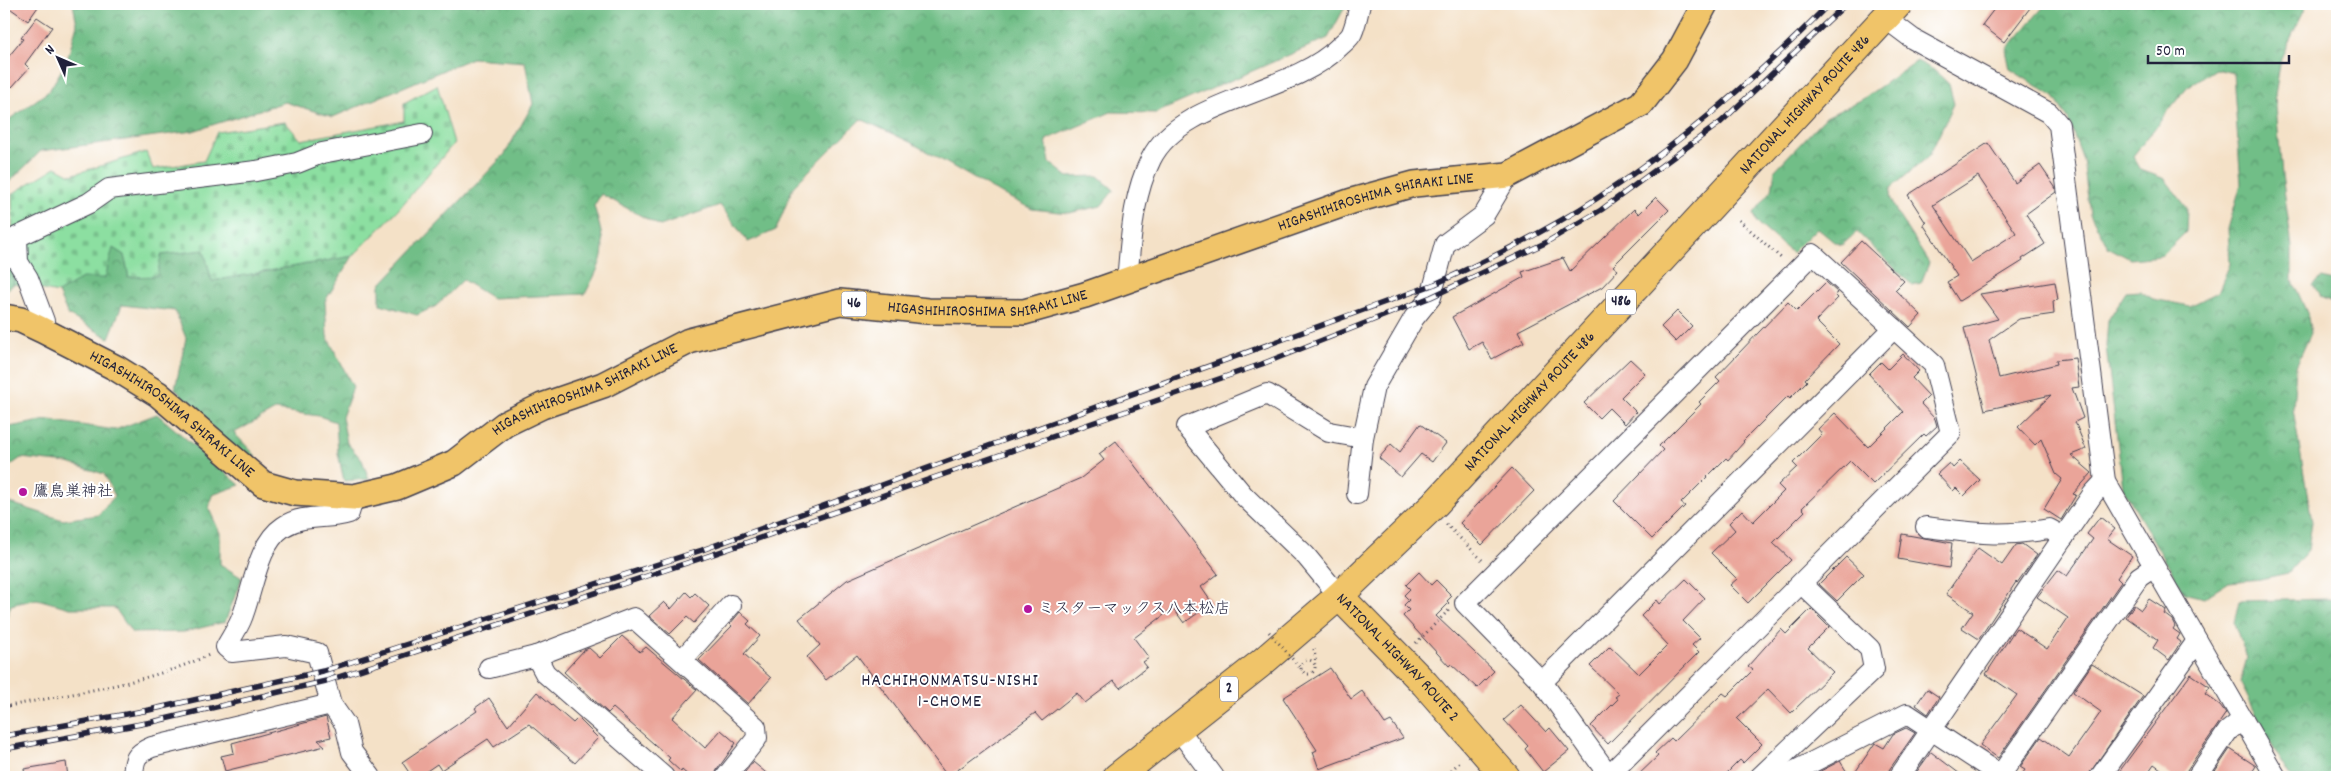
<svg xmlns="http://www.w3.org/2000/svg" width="2341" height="781" font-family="Dekko,'Klee One',sans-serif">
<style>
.forest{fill:url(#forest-crowns);stroke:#4a7061}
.cemetery{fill:url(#cemetery-stones);stroke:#57806e}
.building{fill:#eaa499;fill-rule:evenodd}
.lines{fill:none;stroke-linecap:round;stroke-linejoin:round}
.minor-casing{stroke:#423f50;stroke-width:22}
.major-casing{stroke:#423f50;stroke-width:28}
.highway-casing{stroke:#423f50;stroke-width:30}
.path{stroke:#423f50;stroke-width:3;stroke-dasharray:1 4;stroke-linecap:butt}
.minor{stroke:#fff;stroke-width:20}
.major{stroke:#f0c469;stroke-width:25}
.highway{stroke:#f0c469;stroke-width:28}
.rail-casing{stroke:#22223b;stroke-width:5.5}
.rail{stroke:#fff;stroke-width:4;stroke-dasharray:11;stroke-linecap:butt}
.path-bridge{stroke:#423f50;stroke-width:3;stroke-dasharray:1 4;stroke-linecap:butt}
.poi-dot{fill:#b5179e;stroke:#fff;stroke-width:2}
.labels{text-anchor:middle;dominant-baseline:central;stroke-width:4;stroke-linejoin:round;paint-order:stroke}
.shield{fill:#fff;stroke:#646476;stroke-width:1}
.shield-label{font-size:15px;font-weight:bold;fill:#22223b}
.street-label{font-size:16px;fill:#22223b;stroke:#fff}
.poi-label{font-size:16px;fill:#22223b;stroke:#fff;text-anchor:start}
.neighbourhood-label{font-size:18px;letter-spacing:1px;fill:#22223b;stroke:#fff}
</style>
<defs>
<pattern id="forest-crowns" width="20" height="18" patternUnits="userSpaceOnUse" patternTransform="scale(1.25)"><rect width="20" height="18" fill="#71be87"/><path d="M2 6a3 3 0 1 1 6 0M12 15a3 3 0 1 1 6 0" fill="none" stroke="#5c9a70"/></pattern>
<pattern id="cemetery-stones" width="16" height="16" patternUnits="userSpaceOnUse" patternTransform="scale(1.25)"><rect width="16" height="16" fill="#8cdfa1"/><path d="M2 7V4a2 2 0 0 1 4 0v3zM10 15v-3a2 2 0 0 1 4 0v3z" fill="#78bf8c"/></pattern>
</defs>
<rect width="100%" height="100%" fill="#fff"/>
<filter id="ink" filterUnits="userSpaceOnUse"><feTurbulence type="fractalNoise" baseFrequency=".02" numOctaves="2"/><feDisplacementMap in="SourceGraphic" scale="10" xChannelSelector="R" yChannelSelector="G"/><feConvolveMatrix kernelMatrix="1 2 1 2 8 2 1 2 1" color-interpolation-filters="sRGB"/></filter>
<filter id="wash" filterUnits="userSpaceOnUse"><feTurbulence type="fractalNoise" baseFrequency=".0096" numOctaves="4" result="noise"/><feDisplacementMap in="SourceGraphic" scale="20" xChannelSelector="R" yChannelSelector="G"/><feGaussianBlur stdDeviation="1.12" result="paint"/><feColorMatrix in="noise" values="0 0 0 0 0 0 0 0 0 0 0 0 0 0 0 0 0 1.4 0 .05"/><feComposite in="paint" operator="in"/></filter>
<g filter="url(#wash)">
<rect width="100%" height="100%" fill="#f4e1c7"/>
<!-- forest -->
<g class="forest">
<path d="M73 4H1345V7L1328 38 1156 113 1111 112 1046 140 1050 163 1068 177 1098 176 1114 190 1101 206 1069 213 1032 209 992 189 912 143 861 119 793 187 776 230 748 242 720 205 660 226 601 194 594 206C607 251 607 253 585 294L492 298 463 280 436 306 417 315 380 304V285L505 154 533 104 525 62 472 58 333 117 285 102 193 131 41 151 4 187V123L49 91 67 61 77 24Z"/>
<path d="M2046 4H2307L2281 58 2275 95 2282 175 2292 247V279L2307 313 2311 333 2296 366 2293 409 2312 522 2308 550 2288 573 2260 579 2229 582 2204 598 2184 593 2123 488 2106 346 2108 320 2126 292 2140 291 2153 299 2190 306 2218 292 2230 264 2228 229 2241 184 2233 73 2216 69 2187 87 2133 156 2141 170 2165 179 2187 208 2186 232 2161 256 2130 259 2108 247 2090 214 2083 160 2068 119 2054 97 2010 69 2006 50Z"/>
<path d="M1917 61 1934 70 1949 84 1954 104 1929 156 1891 188 1890 197 1898 215 1929 263 1921 283 1912 285 1857 232 1842 245 1834 242 1817 228 1792 253 1757 223 1754 213 1772 190 1775 170 1826 117 1861 100Z"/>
<path d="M4 193 14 284 4 292Z"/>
<path d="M113 248 124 255 129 277 161 255 204 250 212 281 353 256 325 301 327 336 353 387 342 417 347 443 362 460 369 479 344 481 338 453 336 422 319 416 275 410 234 433 256 456 253 459 224 440 175 389 186 338 175 311 122 305 109 338 68 315 58 293 82 278Z"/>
<path d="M2322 278 2337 282V304L2320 297 2313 285Z"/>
<path d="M157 414 240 485 212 495 209 509 220 533V564L242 578 225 622 184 632 132 633 115 608H70L37 599 11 605 4 625V501L63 520 98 515 115 496 104 474 68 463 21 458 4 470V428L47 420 115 430Z"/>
<path d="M2329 599 2337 602V777H2291L2271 744 2240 682 2247 658 2234 623 2239 601Z"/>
</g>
<!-- cemetery -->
<path class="cemetery" d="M437 85 454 143 398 210 353 256 212 281 204 250 161 255 157 276 129 277 124 255 113 248 105 278H82L58 293 14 284 12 194 56 167 71 175 146 152 153 169 204 161 217 132 285 122 301 140 404 121V103Z"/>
<g id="blocks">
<!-- building -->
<g class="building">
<path d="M4 4H40L28 21Z"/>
<path d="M1998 4H2033L2004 42 1982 25Z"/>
<path d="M37 17 52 27 25 64 29 68 12 87 4 79V62L23 39 21 38Z"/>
<path d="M1988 143 2015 183 2040 165 2055 187 2056 192 2026 214 2045 244 2022 259 2023 261 1959 301 1947 282 1957 276 1923 224 1926 223 1908 195ZM1978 176 2016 233 1971 262 1933 205Z"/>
<path d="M1656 197 1669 210 1613 266 1618 270 1602 287 1518 331 1524 342 1492 359 1482 342 1469 349 1452 317 1524 277 1522 272 1563 258 1570 271 1634 209 1639 214Z"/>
<path d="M1861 241 1904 281 1895 290 1921 315 1910 327 1841 262Z"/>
<path d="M1826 282 1838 293 1835 295 1838 298 1816 321 1839 344 1805 379 1807 381 1790 398 1788 396 1743 441 1744 442 1728 460 1726 458 1681 503 1685 506 1652 539 1614 501 1663 450 1659 446 1701 404 1699 402 1720 381 1716 377 1759 332 1788 302 1797 311Z"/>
<path d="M2055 282 2058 300 2053 301 2054 314 2019 319 1989 340 1999 378 2057 364 2056 360 2075 358 2079 387 2072 388 2083 418 2075 422 2086 449 2071 455 2092 473 2073 494 2076 495 2061 520 2044 509 2062 479 2056 474 2041 439 2035 445 2018 427 2051 395 1985 410 1964 328 1998 319 1980 294Z"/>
<path d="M1677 311 1692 326 1676 342 1661 327Z"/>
<path d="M1903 354 1919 371 1912 378 1929 396 1921 404 1935 419 1937 426 1926 436 1924 434 1873 484 1850 461 1802 508 1805 511 1773 543 1791 560 1748 603 1730 585 1737 579 1711 553 1735 530 1729 523 1742 510 1753 522 1784 491 1778 485 1797 467 1793 463 1822 434 1818 429 1835 413 1868 447 1903 412 1869 374 1881 362 1888 369Z"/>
<path d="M1630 359 1645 373 1621 397 1636 412 1625 424 1609 408 1599 418 1584 403Z"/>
<path d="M1420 424 1446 443 1432 462 1421 454 1401 477 1379 458 1391 444 1400 452Z"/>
<path d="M1116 441 1218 574 1201 587 1212 603 1184 623 1173 608 1134 638 1149 658 1143 662 1147 667 1120 688 1114 681 1085 703 1077 693 1042 721 1035 713 948 777 857 655 826 680 807 657 820 645 799 619 847 580 1081 478 1104 460 1099 454Z"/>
<path d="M1960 461 1980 480 1964 496 1956 488 1953 491 1937 474 1949 463 1953 468Z"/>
<path d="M1512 468 1534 491 1482 545 1460 523Z"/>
<path d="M2100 517 2115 529 2107 539 2132 556 2117 578 2121 582 1998 758 1980 745 2017 695 1986 674 2016 628 2047 649 2068 618 2037 597 2058 570 2067 576 2093 539 2087 534Z"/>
<path d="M1902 534 1952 543 1949 568 1898 559Z"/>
<path d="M2022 544 2037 555 2017 583 2016 582 1979 639 1962 628 1973 612 1946 594 1978 548 2002 565 2016 545Z"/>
<path d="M1846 557 1864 574 1837 601 1819 584Z"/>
<path d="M1419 572 1431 585 1436 580 1452 596 1447 601 1449 603 1436 616 1494 671 1477 688 1451 664 1449 666 1403 616 1409 610 1404 605 1409 600 1404 595 1410 589 1406 585Z"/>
<path d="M1686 579 1705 598 1683 621 1700 638 1692 645 1699 652 1608 744 1591 726 1618 699 1615 697 1619 694 1590 666 1610 646 1639 674 1668 645 1641 616 1657 600 1660 604Z"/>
<path d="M686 592 691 597 695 593 709 606 694 623 687 617 670 634 649 616 664 602 671 609Z"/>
<path d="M2149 599 2166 610 2164 614 2172 620 2175 626 2173 629 2180 634 2177 639 2181 642 2169 660 2153 648 2158 640 2126 617 2134 605 2141 610Z"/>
<path d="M1811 609 1829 627 1808 648 1833 672 1791 713 1768 689 1737 719 1762 744 1743 763 1740 760 1723 777H1636L1658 756 1655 753 1671 738 1674 741 1723 693 1727 696 1753 670 1748 666 1781 629 1786 634Z"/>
<path d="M740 612 750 621 747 624 760 636 744 654 771 678 748 704 699 660 732 626 730 624Z"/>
<path d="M622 636 640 652 646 647 697 690 672 718 705 748 721 730 736 743 717 770 714 777H690L682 770 681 772 668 760 670 758 613 708 608 713 564 672 584 650 589 648 600 658Z"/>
<path d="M2092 664 2143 696 2087 777H2020L2025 770 2020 767 2041 737 2069 757 2101 712 2073 692Z"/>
<path d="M1330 668 1351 699 1362 691 1385 724 1391 721 1403 738 1319 769 1313 752 1317 750 1283 698Z"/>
<path d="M2191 674 2210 687 2205 694 2220 705 2226 713 2187 770 2185 777H2172L2154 764 2145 777 2116 776Z"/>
<path d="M1927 689 1939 697 1928 714 1916 705Z"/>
<path d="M537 692 573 723 578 718 598 738 575 763 529 724 494 747 488 739 441 770 437 764 418 777H412L402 762 477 711 475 708 489 698 508 726Z"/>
<path d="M1521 705 1546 732 1550 728 1569 751 1543 772 1525 749 1528 746 1504 720Z"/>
<path d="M326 717 331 737 318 740 325 746 225 771 221 756 234 753 232 743Z"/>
<path d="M1906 728 1915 733 1889 770 1887 777H1852L1875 743 1884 748 1893 734Z"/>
<path d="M2230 749 2256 766 2249 777H2211Z"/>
<path d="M1931 752 1964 777H1913Z"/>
<path d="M1840 761 1850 777H1809Z"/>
<path d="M66 762 68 777H25L24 769Z"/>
<path d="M753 762 771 777H741Z"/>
</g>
</g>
</g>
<g filter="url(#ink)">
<use href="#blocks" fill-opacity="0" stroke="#423f50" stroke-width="1"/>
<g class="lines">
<defs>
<g id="minor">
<path d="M1885 18 1913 39 2049 113 2059 125 2105 481 2276 777"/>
<path d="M1127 281C1131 240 1132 197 1151 159 1181 98 1291 95 1339 47 1343 43 1350 38 1352 33 1356 24 1358 13 1360 4"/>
<path d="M42 330 44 321 28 278 18 262 17 237 89 203 109 189 256 171 297 163 322 153 422 134"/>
<path d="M1357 494 1363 438 1374 387 1414 318 1431 297 1445 244 1484 215 1508 175"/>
<path d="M354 497 349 513C327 520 304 513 283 527 257 544 253 592 241 620 237 629 231 638 226 647L232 652 286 646 317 653 331 704 345 724 352 752 371 777"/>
<path d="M1926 527C1973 533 2002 537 2049 529L2064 537"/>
<path d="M1339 596 1306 556 1244 496 1187 427 1267 394 1329 432 1363 438"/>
<path d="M536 656 545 673 664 777"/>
<path d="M682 660 731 605"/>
<path d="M489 668 536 656 634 618 756 727 757 738 726 777"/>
<path d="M1542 682 1894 328"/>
<path d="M1179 730 1214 777"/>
<path d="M1767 771 1785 776 1907 714 2003 777"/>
<path d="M1608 776 1951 433 1934 365 1813 254 1465 603 1542 682 1610 777"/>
<path d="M133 777C134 759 135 754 152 747L331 704"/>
<path d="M1760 777 1874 669 1870 649 1802 584"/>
<path d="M1899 777 2093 494 2105 481"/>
<path d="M1999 777 2139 577 2154 567"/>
<path d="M2100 777 2197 641"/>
<path d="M2197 777 2228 731 2243 719"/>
</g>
<g id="major">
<path id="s1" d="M4 317 21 320 42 330 116 368 158 394 263 484 295 493 354 497 397 487 454 463 505 424 542 406 603 385 689 341 840 302 928 311 1024 312 1085 295 1352 201 1414 184 1508 175 1641 104 1675 60 1705 4"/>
</g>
<g id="highway">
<path id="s2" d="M1339 596 1425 684 1506 777"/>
<path id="s3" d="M1117 777 1260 664 1339 596 1435 504 1898 4"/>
</g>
</defs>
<!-- minor casing -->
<use href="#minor" class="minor-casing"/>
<!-- major casing -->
<use href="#major" class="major-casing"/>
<!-- highway casing -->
<use href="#highway" class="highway-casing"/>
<!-- path -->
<g class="path">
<path d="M1739 220 1782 259"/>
<path d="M1446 524 1482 560"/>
<path d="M1416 643 1449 610"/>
<path d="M1314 649 1316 664"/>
<circle cx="1308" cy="667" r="7"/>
<path d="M4 707C73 693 145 684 209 655"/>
<path d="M1444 777 1461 761"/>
</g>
<!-- minor -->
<use href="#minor" class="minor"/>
<!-- major -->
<use href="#major" class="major"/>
<!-- highway -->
<use href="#highway" class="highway"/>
<defs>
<g id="rail">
<path d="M4 736 149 710 323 671 702 550 1435 284C1490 259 1545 232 1596 199 1681 144 1758 76 1829 4"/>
<path d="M4 749 152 722 326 681 702 558 1017 449 1262 364 1431 297 1545 243 1601 210 1721 122 1846 4"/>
</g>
</defs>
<!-- rail casing -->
<use href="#rail" class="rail-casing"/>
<!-- rail -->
<use href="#rail" class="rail"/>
<!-- path-bridge -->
<path class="path-bridge" d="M1269 632 1302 670"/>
</g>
</g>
<!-- markers -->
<g class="poi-dot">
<circle cx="23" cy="492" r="5"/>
<circle cx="1028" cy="609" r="5"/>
</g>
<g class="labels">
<!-- shield labels -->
<g class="shield">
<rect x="1606" y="289.5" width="30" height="25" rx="4"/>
<rect x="841.5" y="291.5" width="25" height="25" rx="4"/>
<rect x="1220" y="676.5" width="18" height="25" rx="4"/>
</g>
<g class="shield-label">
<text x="1621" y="302">486</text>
<text x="854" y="304">46</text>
<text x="1229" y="689">2</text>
</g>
<!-- street labels -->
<g class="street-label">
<text stroke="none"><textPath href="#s3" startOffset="964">NATIONAL HIGHWAY ROUTE 486</textPath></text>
<text stroke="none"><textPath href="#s1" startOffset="1486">HIGASHIHIROSHIMA SHIRAKI LINE</textPath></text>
<text stroke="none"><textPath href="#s1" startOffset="1081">HIGASHIHIROSHIMA SHIRAKI LINE</textPath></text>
<text stroke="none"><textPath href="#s1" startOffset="661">HIGASHIHIROSHIMA SHIRAKI LINE</textPath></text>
<text stroke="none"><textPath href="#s3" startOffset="559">NATIONAL HIGHWAY ROUTE 486</textPath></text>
<text stroke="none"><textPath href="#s1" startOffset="196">HIGASHIHIROSHIMA SHIRAKI LINE</textPath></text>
<text stroke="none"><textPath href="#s2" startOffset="85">NATIONAL HIGHWAY ROUTE 2</textPath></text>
</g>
<!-- poi labels -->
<g class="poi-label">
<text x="33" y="492">鷹鳥巣神社</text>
<text x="1038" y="609">ミスターマックス八本松店</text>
</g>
<!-- neighbourhood labels -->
<g class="neighbourhood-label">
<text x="950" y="681">HACHIHONMATSU-NISHI<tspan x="950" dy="21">1-CHOME</tspan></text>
</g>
</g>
<!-- margin -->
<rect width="2341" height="781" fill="none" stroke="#fff" stroke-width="20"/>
<!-- north arrow -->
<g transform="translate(58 58) rotate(315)" stroke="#ffffff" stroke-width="4" paint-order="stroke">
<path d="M0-4L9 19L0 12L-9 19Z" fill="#22223b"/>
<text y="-8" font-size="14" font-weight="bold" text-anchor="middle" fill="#22223b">N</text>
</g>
<!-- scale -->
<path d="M2148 55v8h141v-8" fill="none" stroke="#22223b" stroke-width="2.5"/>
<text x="2156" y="55" font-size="15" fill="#22223b" stroke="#ffffff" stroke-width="4" paint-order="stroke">50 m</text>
</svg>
